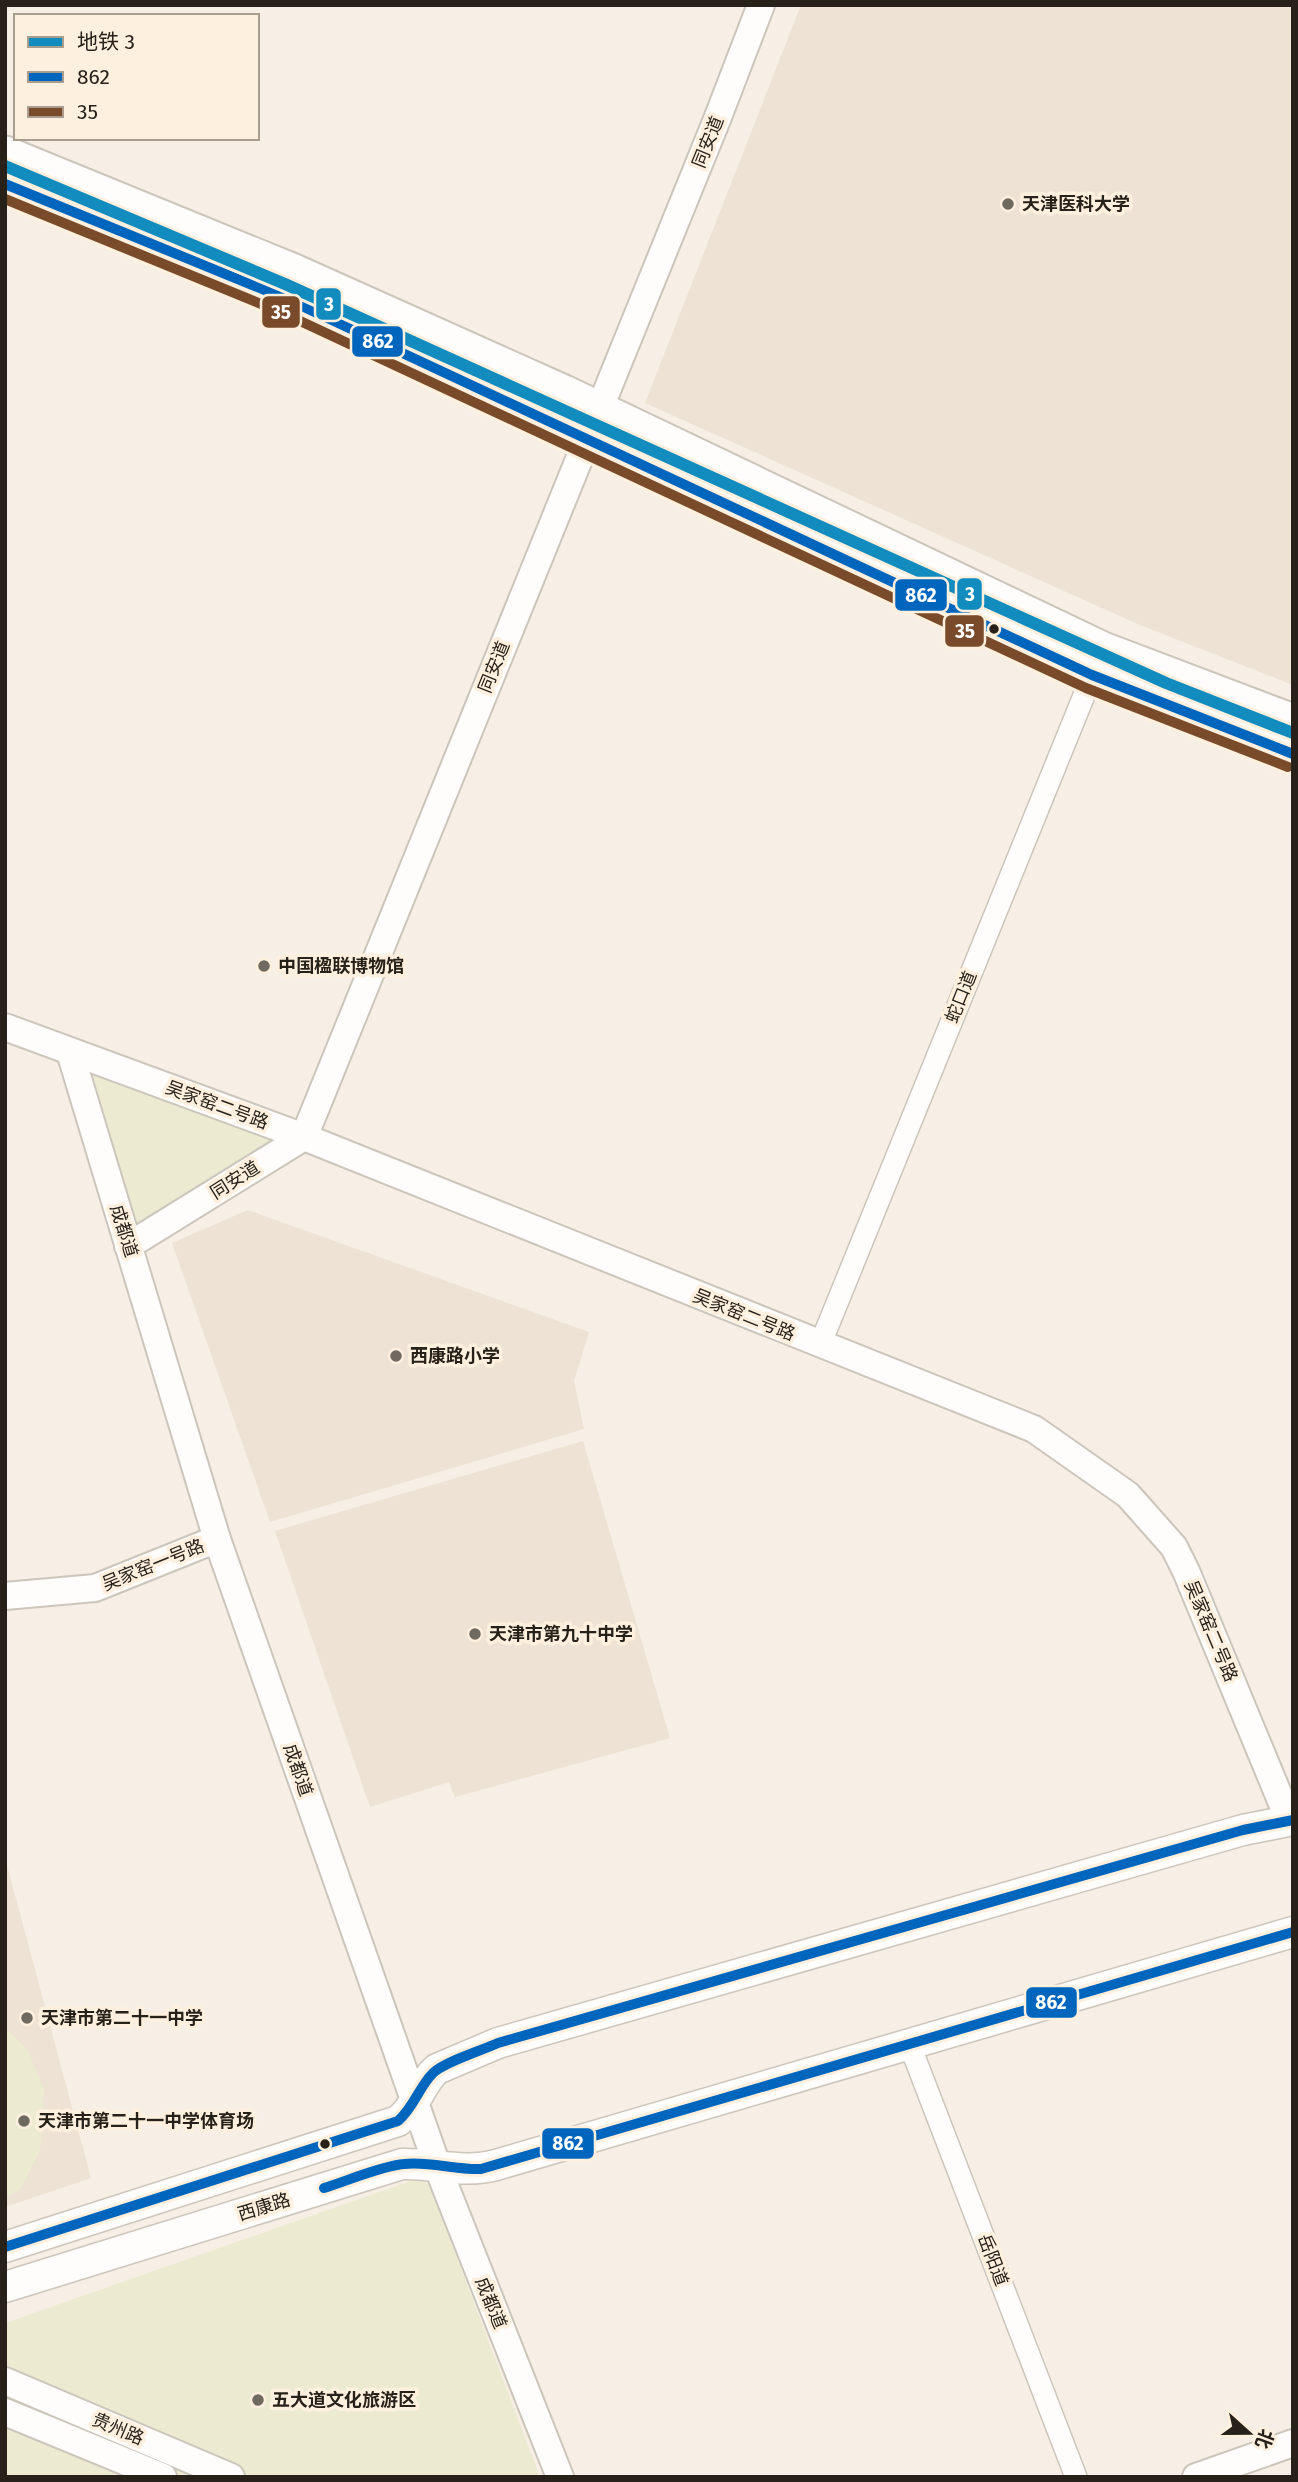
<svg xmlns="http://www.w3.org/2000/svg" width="1298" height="2482" font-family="'Fira Sans','Noto Sans SC',sans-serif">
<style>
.education{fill:#ede2d3}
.green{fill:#ecebd2}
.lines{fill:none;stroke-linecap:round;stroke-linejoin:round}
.minor-casing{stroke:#ccc5bc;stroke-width:24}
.tertiary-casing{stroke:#ccc5bc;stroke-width:30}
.secondary-casing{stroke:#ccc5bc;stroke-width:33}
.primary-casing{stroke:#ccc5bc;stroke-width:37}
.minor{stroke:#fefdfb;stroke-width:21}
.tertiary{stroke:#fefdfb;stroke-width:26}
.secondary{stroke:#fefdfb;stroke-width:30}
.primary{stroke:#fefdfb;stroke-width:33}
.bus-1-casing{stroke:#fef0de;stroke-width:16}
.bus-2-casing{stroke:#fef0de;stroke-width:16}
.bus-1{stroke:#0065bd;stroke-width:10}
.bus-2{stroke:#7a4b2a;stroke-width:10}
.metro-1-casing{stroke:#fef0de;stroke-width:18}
.metro-1{stroke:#128bbe;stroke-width:12}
.poi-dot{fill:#706960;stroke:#fef0de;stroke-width:2.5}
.bus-dot{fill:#272119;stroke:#fef0de;stroke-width:2.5}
.labels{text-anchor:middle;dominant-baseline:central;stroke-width:7;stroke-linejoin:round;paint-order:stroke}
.street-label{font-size:18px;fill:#272119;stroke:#fef0de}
.poi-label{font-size:18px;font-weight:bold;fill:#272119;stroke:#fef0de;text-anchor:start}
.line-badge{stroke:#fef0de;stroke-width:2.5}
.badge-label{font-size:19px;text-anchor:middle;font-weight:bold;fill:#fff}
</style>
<rect width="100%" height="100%" fill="#f7efe5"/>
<!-- education -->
<g class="education">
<path d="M801 5H1293V685L1140 625 645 403Z"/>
<path d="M248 1210 589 1332 574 1381 584 1429 270 1522 172 1243Z"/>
<path d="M583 1441 670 1738 455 1797 449 1782 370 1807 275 1531Z"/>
<path d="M5 1858 91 2178 5 2207Z"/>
</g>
<!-- green -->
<g class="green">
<path d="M81 1046 312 1134 137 1244Z"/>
<path d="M5 2028 28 2050 44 2090 40 2151 20 2190 5 2197Z"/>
<path d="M416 2179 427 2183 432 2192 540 2477H5V2323Z"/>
</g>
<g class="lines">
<defs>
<g id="minor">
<path d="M820 1345 1096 666"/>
<path d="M909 2043 1076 2477"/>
</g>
<g id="tertiary">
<path d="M5 1027 304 1137 1034 1429 1128 1495 1174 1547 1186 1571 1289 1820"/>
<path d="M70 1052 217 1539 438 2168 560 2477"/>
<path d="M128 1246 304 1137 718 117 761 5"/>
<path d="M5 1596 95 1588 217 1539"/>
<path d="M5 2381 231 2477"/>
<path d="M5 2412 163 2477"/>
<path d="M1196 2477 1293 2443"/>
</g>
<g id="secondary">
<path d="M5 2247 398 2121C417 2107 420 2083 437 2069L498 2043 1243 1830 1293 1820"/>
<path d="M5 2287 402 2164C434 2163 463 2174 496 2165L1293 1932"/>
</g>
<g id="primary">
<path d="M5 153 294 271 564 392 1103 649 1293 721"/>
<path d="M5 184 289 300 1092 675 1293 754"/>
</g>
</defs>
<!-- minor casing -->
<use href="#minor" class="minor-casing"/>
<!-- tertiary casing -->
<use href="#tertiary" class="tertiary-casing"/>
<!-- secondary casing -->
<use href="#secondary" class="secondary-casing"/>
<!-- primary casing -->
<use href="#primary" class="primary-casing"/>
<!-- minor -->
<use href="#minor" class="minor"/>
<!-- tertiary -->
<use href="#tertiary" class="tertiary"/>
<!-- secondary -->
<use href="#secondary" class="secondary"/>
<!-- primary -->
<use href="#primary" class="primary"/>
<defs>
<g id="bus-1">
<path d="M5 184 289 300 1092 675 1293 754"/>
<path d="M324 2188C347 2181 381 2166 404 2164 429 2161 455 2170 481 2169L1293 1932"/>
<path d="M5 2247 398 2121C414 2107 419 2087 433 2073 444 2062 483 2050 498 2043L1243 1830 1293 1820"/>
</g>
<path id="bus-2" d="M5 199 283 313 1086 688 1288 767"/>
</defs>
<!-- bus-1 casing -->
<use href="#bus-1" class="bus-1-casing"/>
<!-- bus-2 casing -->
<use href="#bus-2" class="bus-2-casing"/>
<!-- bus-1 -->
<use href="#bus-1" class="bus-1"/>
<!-- bus-2 -->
<use href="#bus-2" class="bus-2"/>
<defs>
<path id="metro-1" d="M5 166 285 284 1166 683 1293 733"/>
</defs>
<!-- metro-1 casing -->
<use href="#metro-1" class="metro-1-casing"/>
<!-- metro-1 -->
<use href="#metro-1" class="metro-1"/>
</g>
<!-- markers -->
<g class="poi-dot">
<circle cx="1008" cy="204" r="7"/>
<circle cx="264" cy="966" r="7"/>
<circle cx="396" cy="1356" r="7"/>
<circle cx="475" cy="1634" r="7"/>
<circle cx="27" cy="2018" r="7"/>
<circle cx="24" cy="2121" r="7"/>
<circle cx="258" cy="2400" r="7"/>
</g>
<g class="bus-dot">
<circle cx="994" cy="629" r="6"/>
<circle cx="325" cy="2144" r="6"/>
</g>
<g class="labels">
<!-- street labels -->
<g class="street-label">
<text transform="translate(708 142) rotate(-68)">同安道</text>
<text transform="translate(494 667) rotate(-68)">同安道</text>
<text transform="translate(961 997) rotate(-68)">蛇口道</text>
<text transform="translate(217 1105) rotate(20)">吴家窑二号路</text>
<text transform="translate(235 1180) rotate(-32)">同安道</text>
<text transform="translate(124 1231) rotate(73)">成都道</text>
<text transform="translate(744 1315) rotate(22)">吴家窑二号路</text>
<text transform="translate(153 1565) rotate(-22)">吴家窑一号路</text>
<text transform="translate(1211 1631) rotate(67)">吴家窑二号路</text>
<text transform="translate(298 1770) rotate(71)">成都道</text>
<text transform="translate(264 2207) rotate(-17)">西康路</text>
<text transform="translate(993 2260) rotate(69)">岳阳道</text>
<text transform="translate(491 2303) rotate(68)">成都道</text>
<text transform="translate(118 2429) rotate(23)">贵州路</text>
</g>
<!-- poi labels -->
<g class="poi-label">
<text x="1022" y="204">天津医科大学</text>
<text x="278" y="966">中国楹联博物馆</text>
<text x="410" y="1356">西康路小学</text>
<text x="489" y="1634">天津市第九十中学</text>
<text x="41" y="2018">天津市第二十一中学</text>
<text x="38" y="2121">天津市第二十一中学体育场</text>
<text x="272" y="2400">五大道文化旅游区</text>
</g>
</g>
<g class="line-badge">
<rect x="315" y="287" width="27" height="34" rx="7" fill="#128bbe"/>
<rect x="261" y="295" width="40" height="34" rx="7" fill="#7a4b2a"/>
<rect x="351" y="325" width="53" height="33" rx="7" fill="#0065bd"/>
<rect x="956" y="577" width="27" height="34" rx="7" fill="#128bbe"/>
<rect x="894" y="578" width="54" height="34" rx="7" fill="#0065bd"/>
<rect x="944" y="614" width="41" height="34" rx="7" fill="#7a4b2a"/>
<rect x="1025" y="1986" width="53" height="33" rx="7" fill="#0065bd"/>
<rect x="541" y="2127" width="54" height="33" rx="7" fill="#0065bd"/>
</g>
<g class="badge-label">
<text x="329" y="311">3</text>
<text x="281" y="319">35</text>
<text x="378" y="348">862</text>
<text x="970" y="601">3</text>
<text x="921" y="602">862</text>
<text x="965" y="638">35</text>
<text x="1051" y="2009">862</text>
<text x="568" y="2150">862</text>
</g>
<!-- border -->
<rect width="1298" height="2482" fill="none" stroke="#272119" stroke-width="14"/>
<!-- legend -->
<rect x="14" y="14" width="245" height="126" fill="#fef0de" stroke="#a89d8f" stroke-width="2"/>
<rect x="28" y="37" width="35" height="10" fill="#128bbe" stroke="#a89d8f" stroke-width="2"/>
<text x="77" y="49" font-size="21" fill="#272119">地铁 3</text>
<rect x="28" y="72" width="35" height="10" fill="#0065bd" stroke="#a89d8f" stroke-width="2"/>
<text x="77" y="84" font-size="21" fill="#272119">862</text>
<rect x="28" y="107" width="35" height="10" fill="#7a4b2a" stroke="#a89d8f" stroke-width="2"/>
<text x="77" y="119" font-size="21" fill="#272119">35</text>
<!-- north arrow -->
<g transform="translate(1249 2433) rotate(111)" stroke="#fef0de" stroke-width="5" paint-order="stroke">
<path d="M0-5L12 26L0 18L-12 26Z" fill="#272119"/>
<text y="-10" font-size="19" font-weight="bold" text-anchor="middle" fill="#272119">北</text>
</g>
</svg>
